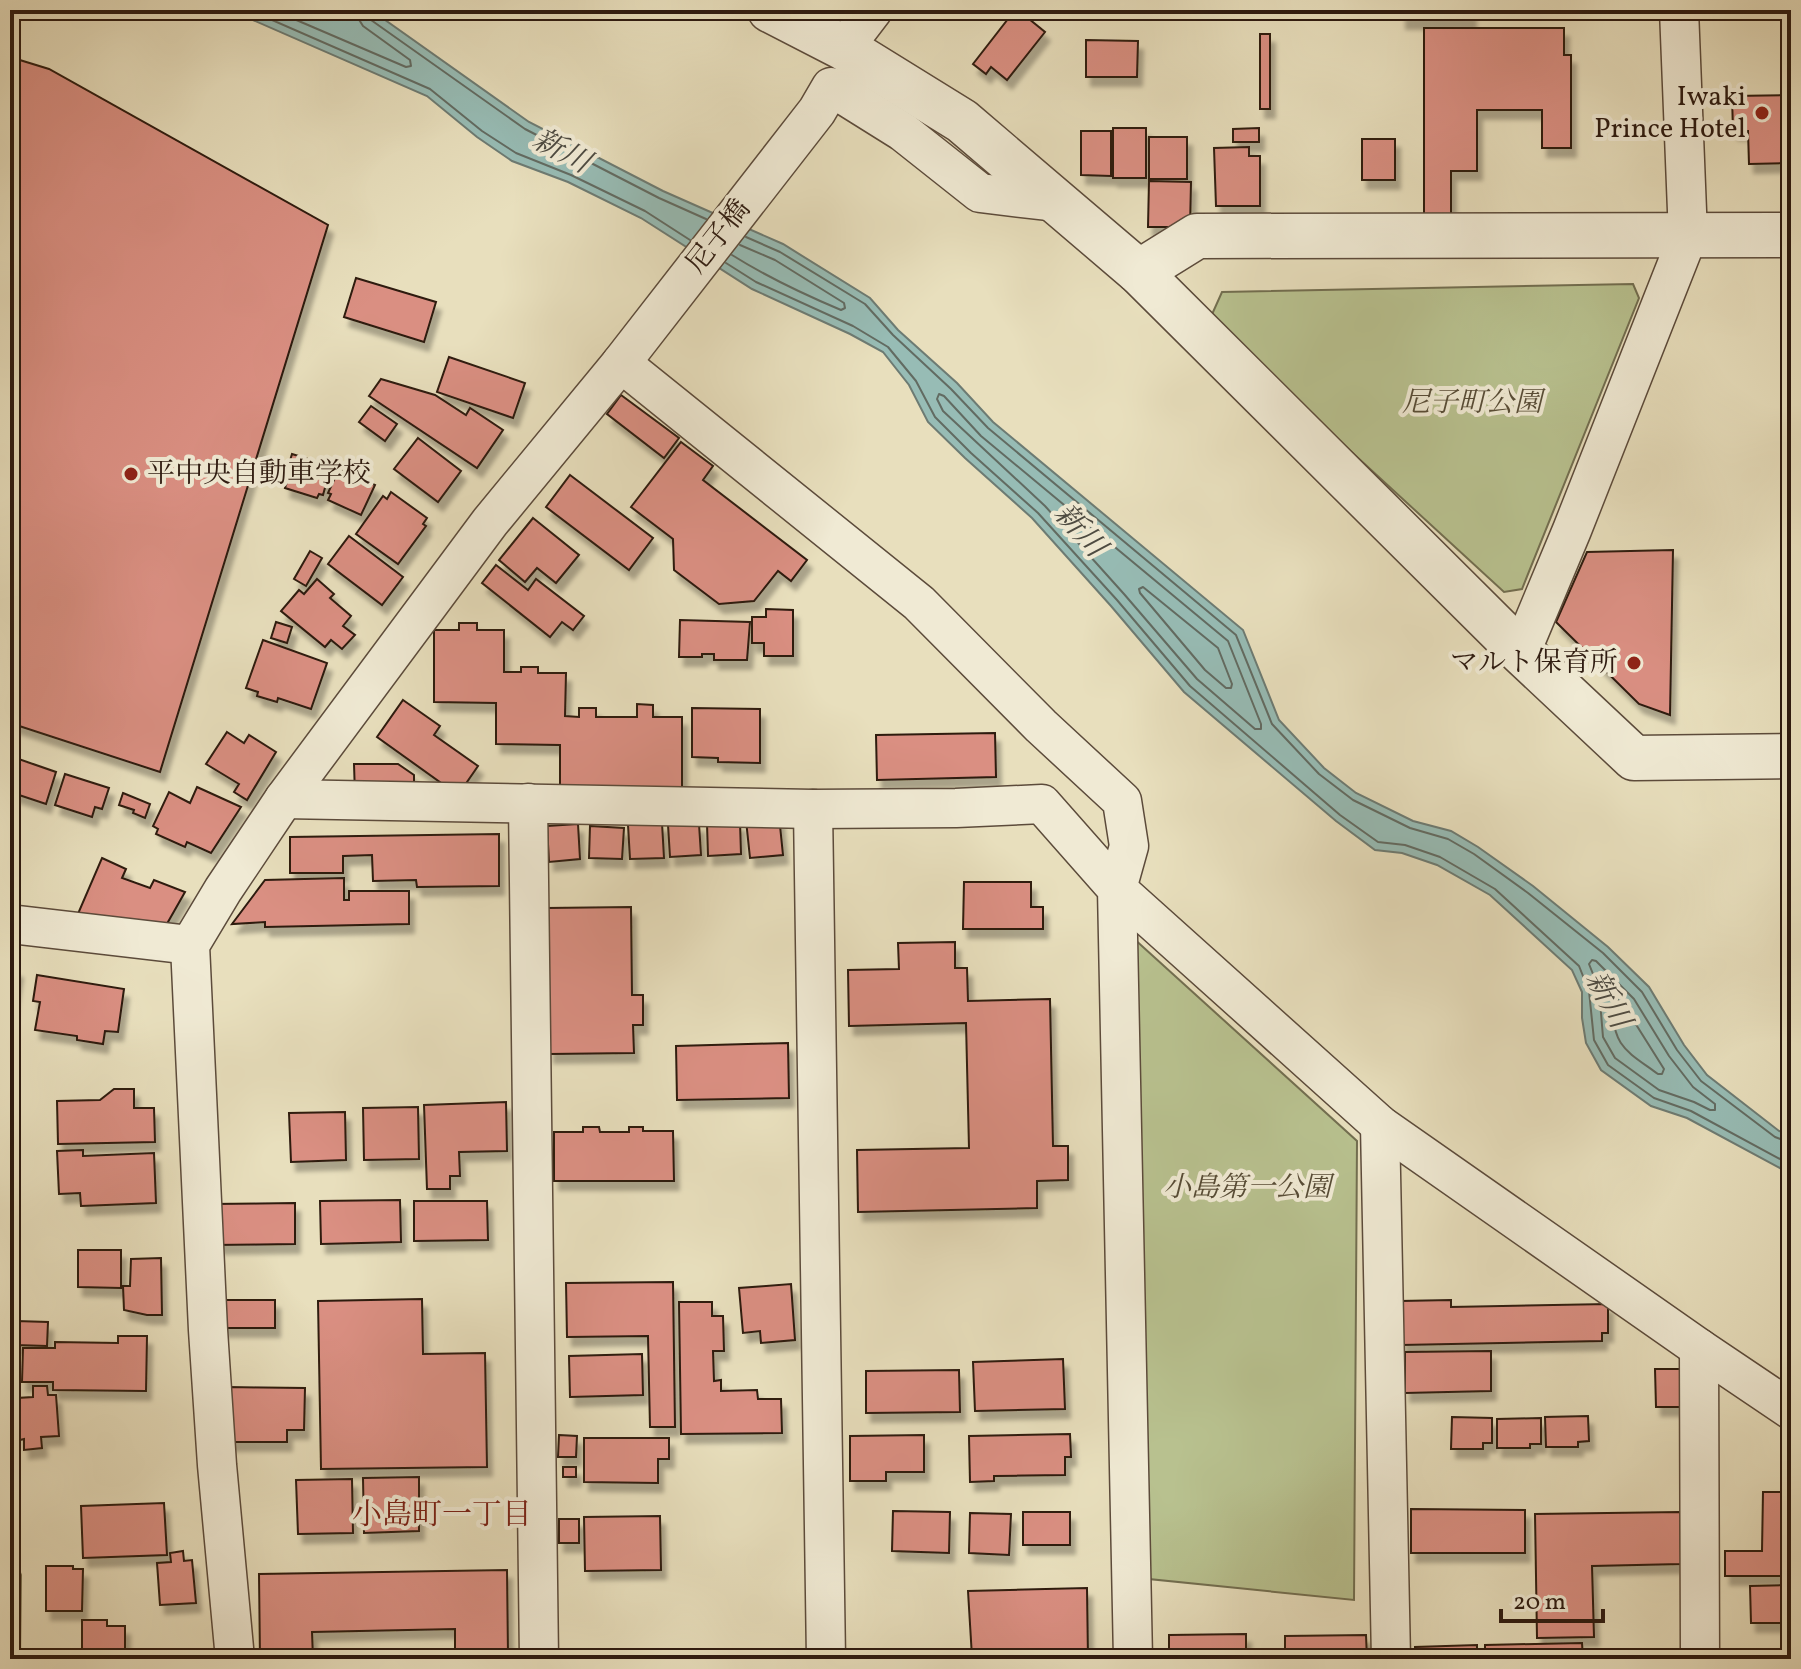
<svg xmlns="http://www.w3.org/2000/svg" width="1801" height="1669" font-family="Vollkorn,'Noto Serif JP',serif">
<style>
.green{fill:#b8c18f;stroke:#726e50;stroke-width:2}
.water{fill:#97bcb5;stroke:#6d7b73;stroke-width:2}
.lines{fill:none;stroke-linecap:round;stroke-linejoin:round}
.shore{stroke:#626b62;stroke-width:2}
.building{fill:#da8f82;stroke:#2d1a10;stroke-width:2;filter:url(#shadow)}
.minor-casing{stroke:#5c4b3b;stroke-width:41}
.tertiary-casing{stroke:#5c4b3b;stroke-width:47}
.minor{stroke:#f0ead4;stroke-width:38}
.tertiary{stroke:#f0ead4;stroke-width:44}
.poi-dot{fill:#8f2418;stroke:#f0ead4;stroke-width:3}
.labels{text-anchor:middle;dominant-baseline:central;stroke-width:8;stroke-linejoin:round;paint-order:stroke}
.poi-label{font-size:28px;fill:#2d1a10;stroke:#f0ead4;text-anchor:end}
.street-label{font-size:28px;fill:#2d1a10;stroke:#f0ead4}
.park-label{font-size:28px;font-style:italic;fill:#574c36;stroke:#f0ead4}
.water-label{font-size:30px;font-style:italic;fill:#4d4b42;stroke:#f0ead4}
.neighbourhood-label{font-size:30px;fill:#7a1f14;stroke:#f0ead4}
</style>
<defs>
<filter id="shadow"><feDropShadow dx="5" dy="9" stdDeviation="2" flood-color="#0004"/></filter>
</defs>
<rect width="100%" height="100%" fill="#e8dfbd"/>
<filter id="stains"><feTurbulence type="fractalNoise" baseFrequency=".0025" numOctaves="4"/><feColorMatrix values="0 0 0 0 .2 0 0 0 0 .09 0 0 0 0 .02 0 0 0 .5 -.17"/></filter>
<radialGradient id="worn" r=".72"><stop offset=".6" stop-color="#630" stop-opacity="0"/><stop offset="1" stop-color="#630" stop-opacity=".3"/></radialGradient>
<!-- green -->
<g class="green">
<path d="M1633 284 1639 298 1522 589 1504 592 1209 321 1222 292Z"/>
<path d="M1132 937 1357 1141 1354 1600 1149 1579Z"/>
<path d="M10 1547 21 1575 20 1659H10Z"/>
</g>
<!-- water -->
<path class="water" d="M230 10H371L529 122 663 191 783 244 870 298 898 330 957 383 993 422 1243 630 1279 720 1324 768 1356 793 1413 821 1451 831 1478 847 1533 886 1608 947 1649 987 1684 1045 1707 1075 1779 1131 1791 1136V1174L1687 1118 1651 1106 1601 1070 1586 1043 1582 1018V992L1572 970 1490 895 1437 865 1402 853 1375 850 1336 821 1184 692 1111 606 1032 518 965 458 928 422 909 385 883 352 850 334 752 289 641 218 568 182 512 161 477 137 427 96Z"/>
<g class="lines">
<!-- shore -->
<g class="shore">
<path d="M249 10 430 89 482 131 516 153 571 175 645 211 690 240"/>
<path d="M273 10 406 67 411 66 410 60 363 26 358 18 357 10"/>
<path d="M367 10 368 16 371 20 525 129 659 198 706 219"/>
<path d="M746 237 780 252 865 304 893 335 951 389 988 428 1236 635 1272 724 1319 774 1353 800 1410 828 1448 839 1474 854 1528 893 1603 953 1642 992 1677 1050 1701 1081 1775 1137 1791 1143"/>
<path d="M732 255C767 277 803 294 841 310L845 308 844 303 775 260 740 245"/>
<path d="M726 263 756 282 853 326 888 347 916 381 935 417 971 453 1038 513 1117 600 1190 686 1340 815 1378 842 1405 845 1440 857 1495 889 1579 966 1589 991 1594 1040 1608 1065 1654 1098 1691 1111 1791 1165"/>
<path d="M939 394 944 396 981 436 1228 641 1261 724V729H1255L1197 679 1124 594 1045 506 943 411 937 399Z"/>
<path d="M1143 587 1218 648 1232 684 1231 688H1226L1205 670 1140 593 1139 589Z"/>
<path d="M1592 960 1596 961 1634 999 1669 1056 1693 1087 1715 1104V1110H1710L1694 1102 1659 1090 1615 1058 1603 1037 1599 989 1589 964Z"/>
<path d="M1614 999 1618 1000 1625 1007 1664 1069 1662 1074H1658C1625 1050 1613 1047 1612 1003Z"/>
</g>
</g>
<!-- building -->
<g class="building">
<path d="M1015 10H1018L1045 32 1007 80 991 67 986 74 973 64Z"/>
<rect x="1401" y="10" width="70" height="10"/>
<path d="M1424 28H1564V55H1571V148H1542V110H1477V171H1451V218H1424Z"/>
<rect x="1260" y="34" width="10" height="75"/>
<path d="M1086 40 1138 41 1137 77H1086Z"/>
<path d="M10 57 49 69 328 225 160 772 10 723Z"/>
<path d="M1791 95V163L1749 164 1748 131H1733L1732 96Z"/>
<rect x="1113" y="128" width="33" height="50"/>
<path d="M1259 128V142H1233V129Z"/>
<path d="M1081 131H1111V176L1081 175Z"/>
<rect x="1149" y="137" width="38" height="42"/>
<rect x="1362" y="139" width="33" height="41"/>
<path d="M1249 147V156H1260V206H1216L1214 148Z"/>
<path d="M1149 181 1191 182 1190 227H1148Z"/>
<path d="M356 278 436 302 424 342 344 317Z"/>
<path d="M449 357 525 383 513 418 437 392Z"/>
<path d="M381 379 435 395 466 415 470 408 503 430 477 468 369 396Z"/>
<path d="M621 395 679 438 664 458 607 414Z"/>
<path d="M371 406 397 424 385 441 359 422Z"/>
<path d="M418 438 461 471 438 502 394 469Z"/>
<path d="M681 442 713 466 703 480 807 560 791 581 778 571 754 601 719 604 674 570 673 539 631 507Z"/>
<path d="M292 454 331 466 323 495 319 494 317 498 285 488 287 482 284 480Z"/>
<path d="M339 469 375 485 361 515 328 500 331 494 328 493Z"/>
<path d="M570 475 653 538 629 570 546 507Z"/>
<path d="M391 492 427 518 423 524 426 526 398 564 356 534 383 496 387 499Z"/>
<path d="M533 518 579 555 556 583 537 568 525 582 499 560Z"/>
<path d="M349 536 403 577 382 605 328 564Z"/>
<path d="M1673 550 1670 715 1639 704 1556 622 1587 552Z"/>
<path d="M310 551 322 558 306 586 294 579Z"/>
<path d="M496 565 528 590 536 579 584 616 573 630 562 622 550 637 482 583Z"/>
<path d="M317 579 334 594 330 598 351 616 343 626 355 635 342 649 331 640 325 647 281 611 299 590 304 594Z"/>
<path d="M766 609 793 610V656H764V643H752V617H766Z"/>
<path d="M680 620 750 622 747 660H714V654H702V657H679Z"/>
<path d="M276 622 292 627 287 643 271 638Z"/>
<path d="M459 623H477V630H504V672H521V667H538V673H566L565 716 579 717V708H596V717H637V704L653 705V717H682V787H560V745L496 744V703L434 702V630H459Z"/>
<path d="M263 640 327 663 311 709 278 698 277 702 257 696 258 692 246 688Z"/>
<path d="M403 700 440 726 434 735 478 766 458 795 377 737Z"/>
<path d="M692 708 760 709V763L718 762V758L692 757Z"/>
<path d="M227 732 244 743 249 735 276 752 247 800 234 792 239 784 206 764Z"/>
<path d="M995 733 996 777 877 780 876 735Z"/>
<path d="M10 756 56 772 46 804 10 792Z"/>
<path d="M354 764H398L414 775V794L355 795Z"/>
<path d="M65 774 109 788 102 809 95 807 92 817 55 805Z"/>
<path d="M197 787 241 807 211 853 187 842 185 847 156 834 158 829 153 826 169 792 190 803Z"/>
<path d="M123 793 150 804 145 818 133 813 134 810 119 805Z"/>
<path d="M779 816 783 855 750 858 746 820Z"/>
<path d="M740 822 741 854 708 856 707 824Z"/>
<path d="M662 823 664 858 630 859 628 825Z"/>
<path d="M578 824 580 859 549 862 547 826Z"/>
<path d="M699 824 701 855 670 857 668 825Z"/>
<path d="M590 826 624 828 622 859 589 858Z"/>
<path d="M499 834V886L417 887 416 880 373 881 372 855 343 856V873H290V837Z"/>
<path d="M102 858 126 869 122 878 150 888 154 880 185 892 160 936 77 916Z"/>
<path d="M344 878V900H349V891H409V924L265 927V922L232 924 265 880Z"/>
<path d="M964 882H1031V907H1043V929H963Z"/>
<path d="M631 907 632 995H643V1025H633L634 1053 549 1054 547 908Z"/>
<path d="M955 942V968H967L968 1001 1050 999 1053 1146H1068V1180L1037 1181V1208L858 1212 857 1150 969 1148 966 1023 849 1026 848 970 899 969 898 943Z"/>
<path d="M10 968 18 969 10 1015Z"/>
<path d="M37 975 124 989 118 1032 105 1031 103 1044 77 1040V1036L35 1030 40 1002 33 1001Z"/>
<path d="M788 1043 789 1098 677 1100 676 1046Z"/>
<path d="M114 1089H134V1108H154L155 1142 58 1144 57 1101 100 1100Z"/>
<path d="M506 1102 507 1151 459 1152 460 1176H450V1189H427L424 1105Z"/>
<path d="M418 1107 419 1159 364 1160 363 1108Z"/>
<path d="M345 1112 346 1160 291 1162 289 1113Z"/>
<path d="M583 1127H599L600 1132H629V1127H643V1131H673L674 1181H554V1132H583Z"/>
<path d="M83 1150V1156L154 1153 156 1203 81 1206 80 1193 59 1194 57 1151Z"/>
<path d="M400 1200 401 1242 321 1244 320 1201Z"/>
<path d="M414 1201H487L488 1240 414 1241Z"/>
<path d="M295 1203V1244L212 1245V1204Z"/>
<path d="M78 1250H121V1288L78 1287Z"/>
<path d="M161 1258 162 1315H147L124 1310 123 1286H130L131 1259Z"/>
<path d="M673 1282 675 1427H650L648 1336 567 1337 566 1283Z"/>
<path d="M791 1284 795 1340 761 1343 760 1331 743 1333 739 1288Z"/>
<path d="M422 1299 423 1354 485 1353 487 1467 321 1469 318 1301Z"/>
<rect x="220" y="1300" width="55" height="28"/>
<path d="M1451 1300V1307L1608 1304V1333H1602V1341L1401 1345 1400 1301Z"/>
<path d="M679 1302H712V1316H723L724 1351H713L714 1381 721 1380V1391L757 1390 758 1399H781L782 1433 681 1434Z"/>
<path d="M16 1321 48 1322 47 1346 15 1345Z"/>
<path d="M118 1336H147L146 1391 53 1390V1382H22L23 1348H55V1342L118 1343Z"/>
<path d="M1491 1351V1391L1405 1393V1352Z"/>
<path d="M642 1354 643 1395 570 1397 569 1356Z"/>
<path d="M1063 1359 1065 1409 975 1411 973 1362Z"/>
<path d="M1655 1369H1680L1681 1407H1656Z"/>
<path d="M959 1370 960 1412 866 1413V1371Z"/>
<path d="M33 1386H47L48 1395H56L59 1436 41 1437 42 1448 24 1450V1439L20 1440 17 1398 33 1397Z"/>
<path d="M227 1387 305 1388 304 1430H287V1442H226Z"/>
<path d="M1588 1416 1589 1441 1578 1442V1447H1546L1545 1417Z"/>
<path d="M1452 1417 1492 1418V1443H1483V1449H1451Z"/>
<path d="M1541 1418V1444H1530V1448H1497V1419Z"/>
<path d="M1070 1434 1071 1457H1065V1475L994 1476V1481L970 1482 969 1436Z"/>
<path d="M559 1435 577 1436 576 1457H558Z"/>
<path d="M924 1435V1472H886V1481H850V1436Z"/>
<path d="M584 1438H669V1459H658V1483L584 1482Z"/>
<path d="M1783 1452H1791V1576H1725V1551H1762L1763 1492H1783Z"/>
<rect x="563" y="1467" width="13" height="10"/>
<path d="M419 1477V1531L364 1533 363 1478Z"/>
<path d="M352 1479 353 1533 298 1534 296 1480Z"/>
<path d="M164 1503 167 1555 83 1558 81 1506Z"/>
<path d="M1411 1509 1525 1510V1553H1411Z"/>
<path d="M893 1511 950 1512 949 1553 892 1551Z"/>
<rect x="1023" y="1512" width="47" height="33"/>
<path d="M1680 1512 1681 1564 1592 1566 1594 1637 1537 1638 1535 1514Z"/>
<path d="M970 1513 1011 1514 1009 1555 969 1553Z"/>
<path d="M660 1516 661 1570 585 1571 584 1517Z"/>
<rect x="559" y="1519" width="20" height="24"/>
<path d="M183 1551 184 1561 192 1560 196 1603 160 1605 157 1563 171 1562 170 1553Z"/>
<path d="M46 1566H73V1569H83L82 1611H46Z"/>
<path d="M507 1570 508 1655 455 1656V1629L312 1632 313 1658 260 1659 259 1574Z"/>
<path d="M1791 1585V1623H1751L1750 1586Z"/>
<path d="M1087 1588 1088 1659 972 1657 968 1591Z"/>
<path d="M82 1620H107V1626H125V1659H82Z"/>
<path d="M1246 1634V1659H1169V1635Z"/>
<path d="M1366 1635 1367 1659H1285V1636Z"/>
<path d="M1582 1643 1583 1659H1485V1645Z"/>
<path d="M1477 1645V1659H1415V1647Z"/>
<path d="M731 1650V1659H689V1651Z"/>
<path d="M1791 1651V1659H1753V1652Z"/>
</g>
<g class="lines">
<defs>
<g id="minor">
<path d="M844 48 873 10"/>
<path d="M621 363 919 603 1041 726 1122 801 1129 846 1117 889 1380 1125 1699 1348 1791 1410"/>
<path d="M1521 652 1572 530 1688 236 1679 10"/>
<path d="M284 799 813 809 956 808 1042 804 1117 889 1133 1659"/>
<path d="M528 803 539 1659"/>
<path d="M813 809 826 1659"/>
<path d="M10 924 190 945"/>
<path d="M1380 1125 1391 1659"/>
<path d="M1699 1348 1700 1659"/>
<path d="M235 1659 217 1465 208 1330 190 945 223 890 284 799 490 522 621 363 817 111 831 87 903 132 980 193 1056 202"/>
</g>
<g id="tertiary">
<path d="M770 10 844 48 962 121 1139 272 1521 652 1634 758 1791 756"/>
<path d="M1139 272 1197 236 1791 235"/>
</g>
</defs>
<!-- minor casing -->
<use href="#minor" class="minor-casing"/>
<!-- tertiary casing -->
<use href="#tertiary" class="tertiary-casing"/>
<!-- minor -->
<use href="#minor" class="minor"/>
<!-- tertiary -->
<use href="#tertiary" class="tertiary"/>
</g>
<!-- markers -->
<g class="poi-dot">
<circle cx="1762" cy="113" r="8"/>
<circle cx="131" cy="474" r="8"/>
<circle cx="1634" cy="663" r="8"/>
</g>
<g class="labels">
<!-- poi labels -->
<g class="poi-label">
<text x="1746" y="97">Iwaki<tspan x="1746" dy="32">Prince Hotel</tspan></text>
<text x="147" y="474" text-anchor="start">平中央自動車学校</text>
<text x="1618" y="663">マルト保育所</text>
</g>
<!-- street labels -->
<g class="street-label">
<text transform="translate(719 237) rotate(-52)">尼子橋</text>
</g>
<!-- park labels -->
<g class="park-label">
<text x="1472" y="403">尼子町公園</text>
<text x="1247" y="1188">小島第一公園</text>
</g>
<!-- water labels -->
<g class="water-label">
<text transform="translate(561 152) rotate(28)">新川</text>
<text transform="translate(1079 531) rotate(48)">新川</text>
<text transform="translate(1607 1000) rotate(61)">新川</text>
</g>
<!-- neighbourhood labels -->
<g class="neighbourhood-label">
<text x="442" y="1516">小島町一丁目</text>
</g>
</g>
<!-- margin -->
<rect width="1801" height="1669" fill="none" stroke="#e8dfbd" stroke-width="40"/>
<rect x="12" y="12" width="1777" height="1645" fill="none" stroke="#2d1a10" stroke-width="4"/>
<rect x="20" y="20" width="1761" height="1629" fill="none" stroke="#2d1a10" stroke-width="2"/>
<!-- scale -->
<path d="M1501 1609v12h102v-12" fill="none" stroke="#2d1a10" stroke-width="4"/>
<text x="1513" y="1609" font-size="24" fill="#2d1a10" stroke="#f0ead4" stroke-width="6" paint-order="stroke">20 m</text>
<rect width="100%" height="100%" filter="url(#stains)"/>
<rect width="100%" height="100%" fill="url(#worn)"/>
</svg>
